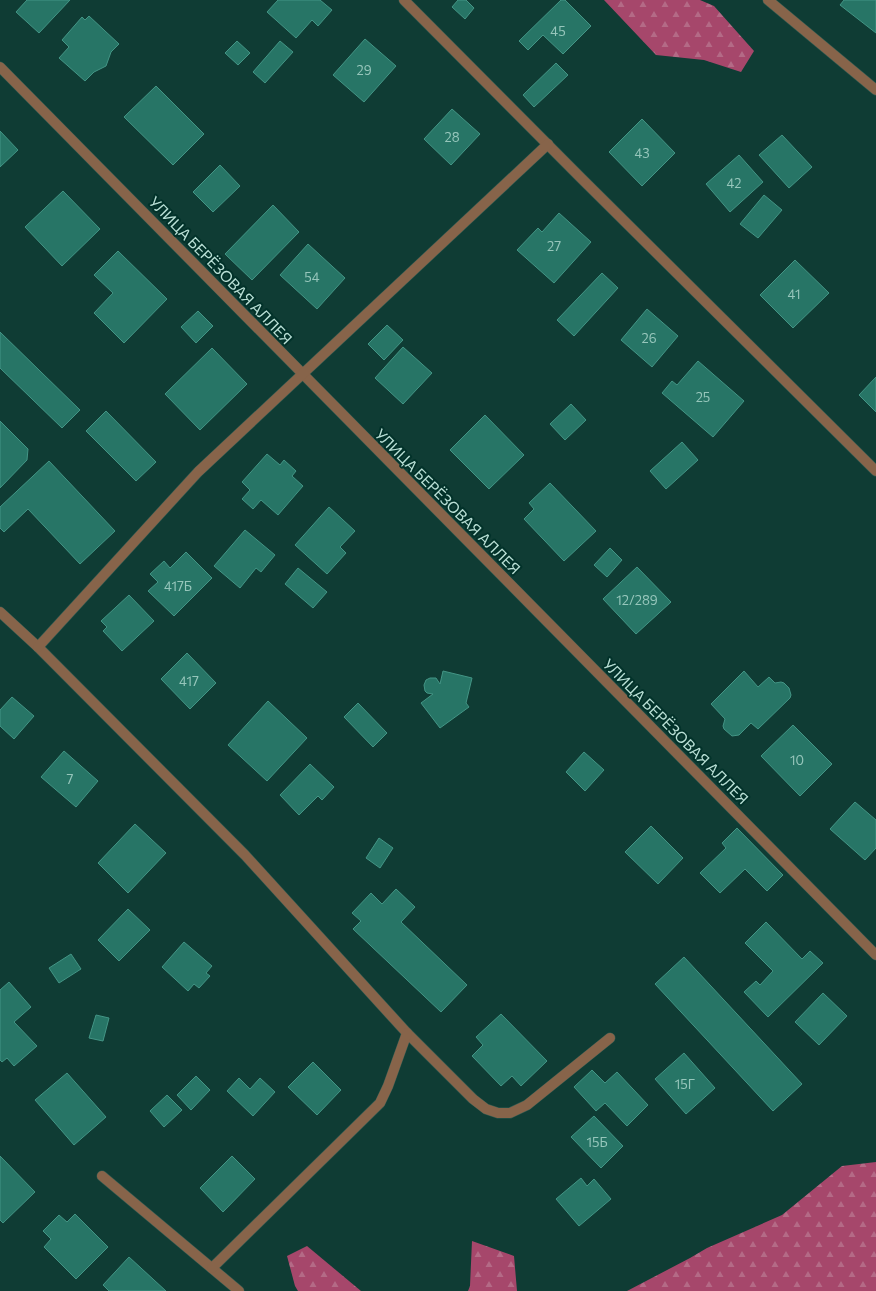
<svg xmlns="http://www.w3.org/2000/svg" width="876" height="1291" font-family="Commissioner,sans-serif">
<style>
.forest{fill:url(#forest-firs)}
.building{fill:#277566;stroke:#439585}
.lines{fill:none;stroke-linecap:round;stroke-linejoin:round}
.minor-casing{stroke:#2e5a51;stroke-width:11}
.minor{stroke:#87644a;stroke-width:10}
.labels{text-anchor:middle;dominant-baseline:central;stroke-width:4;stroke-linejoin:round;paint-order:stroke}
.number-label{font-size:13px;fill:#96c6bb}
.street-label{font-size:15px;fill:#bbe1d7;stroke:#02322a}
</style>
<defs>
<pattern id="forest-firs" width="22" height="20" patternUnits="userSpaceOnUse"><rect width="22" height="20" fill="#a6476b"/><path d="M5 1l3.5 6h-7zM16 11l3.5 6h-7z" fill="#b46a86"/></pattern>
</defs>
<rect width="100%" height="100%" fill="#0f3c34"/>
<!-- forest -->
<g class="forest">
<path d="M604 0H700L714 6 754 51 741 72 704 60 656 55Z"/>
<path d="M876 1162V1291H627L690 1258 707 1248 782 1215 842 1166Z"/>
<path d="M472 1241 514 1256 517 1291H468L470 1286Z"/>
<path d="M307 1246 361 1291H298L295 1286 287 1256Z"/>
</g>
<!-- building -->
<g class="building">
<path d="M27 0H70L39 33 16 12Z"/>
<path d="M278 0H320L332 10 318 26 312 20 296 38 267 12Z"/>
<path d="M458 0H466L474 8 465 19 452 7Z"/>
<path d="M561 0H565L591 26 563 54 543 35 528 50 519 41Z"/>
<path d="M844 0H876V33L840 5Z"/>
<path d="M89 16 119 44 111 52 106 66 94 72 85 81 59 58 69 47 62 40 82 17 85 20Z"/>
<path d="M365 39 396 66 364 102 333 75Z"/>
<path d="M237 41 250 53 238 65 225 53Z"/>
<path d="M280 41 293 52 265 83 253 72Z"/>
<path d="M556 63 568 75 534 107 523 95Z"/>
<path d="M156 86 204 134 173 165 124 117Z"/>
<path d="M452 109 480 134 451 165 424 139Z"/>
<path d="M642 119 675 153 642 186 609 152Z"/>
<path d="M0 131 18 150 0 167Z"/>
<path d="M782 135 812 167 789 188 759 155Z"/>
<path d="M739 155 763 182 730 212 706 184Z"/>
<path d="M220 165 240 186 213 212 193 192Z"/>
<path d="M63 191 100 229 62 266 25 227Z"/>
<path d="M764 195 782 210 758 238 740 224Z"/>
<path d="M273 205 299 232 252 280 225 254Z"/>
<path d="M559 213 591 242 554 283 517 250 538 228 542 232Z"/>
<path d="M308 244 345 278 317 309 280 275Z"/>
<path d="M118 251 167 299 124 343 94 313 113 293 94 275Z"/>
<path d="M795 260 829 293 793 328 760 295Z"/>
<path d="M602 273 618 288 574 336 557 320Z"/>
<path d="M647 309 678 336 652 367 621 340Z"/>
<path d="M198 311 213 326 196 343 181 327Z"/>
<path d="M387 325 403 340 384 360 368 344Z"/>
<path d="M0 332 80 410 62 428 0 368Z"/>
<path d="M403 347 432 373 403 404 375 378Z"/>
<path d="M212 348 247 384 200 430 165 394Z"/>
<path d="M698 361 744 401 713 437 662 393 672 381 677 385Z"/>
<path d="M876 377V412L859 395Z"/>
<path d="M571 404 586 420 565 440 550 424Z"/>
<path d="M106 411 156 462 136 481 86 431Z"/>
<path d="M485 415 524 455 489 489 450 450Z"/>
<path d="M0 421 28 449 27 460 0 488Z"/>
<path d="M682 442 698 460 666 489 650 471Z"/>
<path d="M267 454 280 465 284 460 296 471 292 476 303 486 278 515 261 500 253 509 242 499 250 490 242 482Z"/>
<path d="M49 461 115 531 80 564 28 509 4 532 0 528V507Z"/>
<path d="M550 483 596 531 564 561 524 519 534 509 529 503Z"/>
<path d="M329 507 355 531 340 547 346 553 327 574 295 545Z"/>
<path d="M245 530 275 555 261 572 256 568 240 588 214 566Z"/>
<path d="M610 548 622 560 607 577 594 565Z"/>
<path d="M186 552 212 578 174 616 148 591 158 582 150 574 164 561 170 568Z"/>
<path d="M637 567 671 602 636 634 603 599Z"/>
<path d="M298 568 327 592 313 608 285 584Z"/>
<path d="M129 595 154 621 122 651 103 631 107 627 101 621Z"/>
<path d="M187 653 216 683 190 709 161 679Z"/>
<path d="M443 671 472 678 466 703 469 707 440 728 421 703 433 694 427 693 425 691 424 685 426 680 430 678H436L440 684Z"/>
<path d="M744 671 758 687 769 677 775 683 781 682 784 683 789 688 791 695 790 698 758 729 751 723 739 735 732 736 724 729 723 726 725 719 711 704Z"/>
<path d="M12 697 34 716 14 739 0 726V710Z"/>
<path d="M268 701 307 738 267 781 228 745Z"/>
<path d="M358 703 387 733 373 747 344 717Z"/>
<path d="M793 725 832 764 800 796 761 756Z"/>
<path d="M64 751 98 781 76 807 41 777Z"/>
<path d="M584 752 604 770 585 791 566 772Z"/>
<path d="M310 764 334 787 322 800 318 796 299 815 280 795Z"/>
<path d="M855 802 876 820V848L865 860 830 829Z"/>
<path d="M135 824 166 853 128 893 98 863Z"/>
<path d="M651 826 683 858 658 884 625 852Z"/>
<path d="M737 828 783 875 767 891 745 869 720 893 700 873 726 848 722 843Z"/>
<path d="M379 838 393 848 380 868 366 858Z"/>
<path d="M396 889 415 907 401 922 467 985 441 1012 353 929 361 921 352 913 371 893 382 904Z"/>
<path d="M128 909 150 930 119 961 98 940Z"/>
<path d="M766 922 802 959 810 951 823 963 768 1017 744 992 756 981 760 985 773 971 745 943Z"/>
<path d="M184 942 212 966 206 973 210 976 199 988 194 984 188 991 162 967Z"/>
<path d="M71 954 81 969 59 983 49 968Z"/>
<path d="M684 957 802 1084 773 1111 655 984Z"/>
<path d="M9 982 31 1007 14 1022 37 1046 14 1066 7 1058 2 1062 0 1060V990Z"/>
<path d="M823 993 847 1016 819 1045 795 1022Z"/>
<path d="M501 1014 547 1061 521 1086 512 1076 501 1086 472 1056 483 1045 476 1037Z"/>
<path d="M96 1015 109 1018 103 1041 89 1038Z"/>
<path d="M684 1053 715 1088 686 1114 655 1079Z"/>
<path d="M313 1062 341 1090 317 1115 288 1087Z"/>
<path d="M592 1070 605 1083 617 1072 648 1105 627 1126 605 1103 596 1111 574 1087Z"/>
<path d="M67 1073 106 1117 74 1145 35 1100Z"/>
<path d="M196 1076 210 1090 191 1110 177 1095Z"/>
<path d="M239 1078 250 1089 260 1078 275 1092 253 1116 227 1091Z"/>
<path d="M167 1095 182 1110 164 1127 150 1111Z"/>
<path d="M594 1116 623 1146 601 1168 571 1137Z"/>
<path d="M0 1156 35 1192 3 1223 0 1220Z"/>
<path d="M232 1156 255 1179 223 1212 200 1188Z"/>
<path d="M581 1178 587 1186 594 1179 611 1199 579 1226 556 1199Z"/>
<path d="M75 1214 108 1247 76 1279 44 1247 51 1239 43 1231 59 1215 67 1222Z"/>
<path d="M129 1257 166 1291H109L103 1285Z"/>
</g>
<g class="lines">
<defs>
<g id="minor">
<path d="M404 0 581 178 876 471"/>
<path d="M768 0 876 90"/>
<path d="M0 67 876 955"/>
<path d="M0 612 38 647 245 855 407 1033 473 1099 486 1109 498 1113H510L527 1105 610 1038"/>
<path d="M38 647 198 472 548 144"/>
<path d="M102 1176 239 1291"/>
<path d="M212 1268 380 1103 388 1086 407 1033"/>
</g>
</defs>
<!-- minor casing -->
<use href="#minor" class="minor-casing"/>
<!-- minor -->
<use href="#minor" class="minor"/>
</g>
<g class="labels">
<!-- number labels -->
<g class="number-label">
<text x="558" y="31">45</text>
<text x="364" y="70">29</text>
<text x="452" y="137">28</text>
<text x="642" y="153">43</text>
<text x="734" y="183">42</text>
<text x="554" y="246">27</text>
<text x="312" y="277">54</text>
<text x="794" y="294">41</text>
<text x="649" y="338">26</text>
<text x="703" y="397">25</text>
<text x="178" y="586">417Б</text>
<text x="637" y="600">12/289</text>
<text x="189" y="681">417</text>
<text x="797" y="760">10</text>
<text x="70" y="779">7</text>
<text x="685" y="1084">15Г</text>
<text x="597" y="1142">15Б</text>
</g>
<!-- street labels -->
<g class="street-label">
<text transform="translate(221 270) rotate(46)">УЛИЦА БЕРЁЗОВАЯ АЛЛЕЯ</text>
<text transform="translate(448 501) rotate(45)">УЛИЦА БЕРЁЗОВАЯ АЛЛЕЯ</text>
<text transform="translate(676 731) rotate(45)">УЛИЦА БЕРЁЗОВАЯ АЛЛЕЯ</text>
</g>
</g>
</svg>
